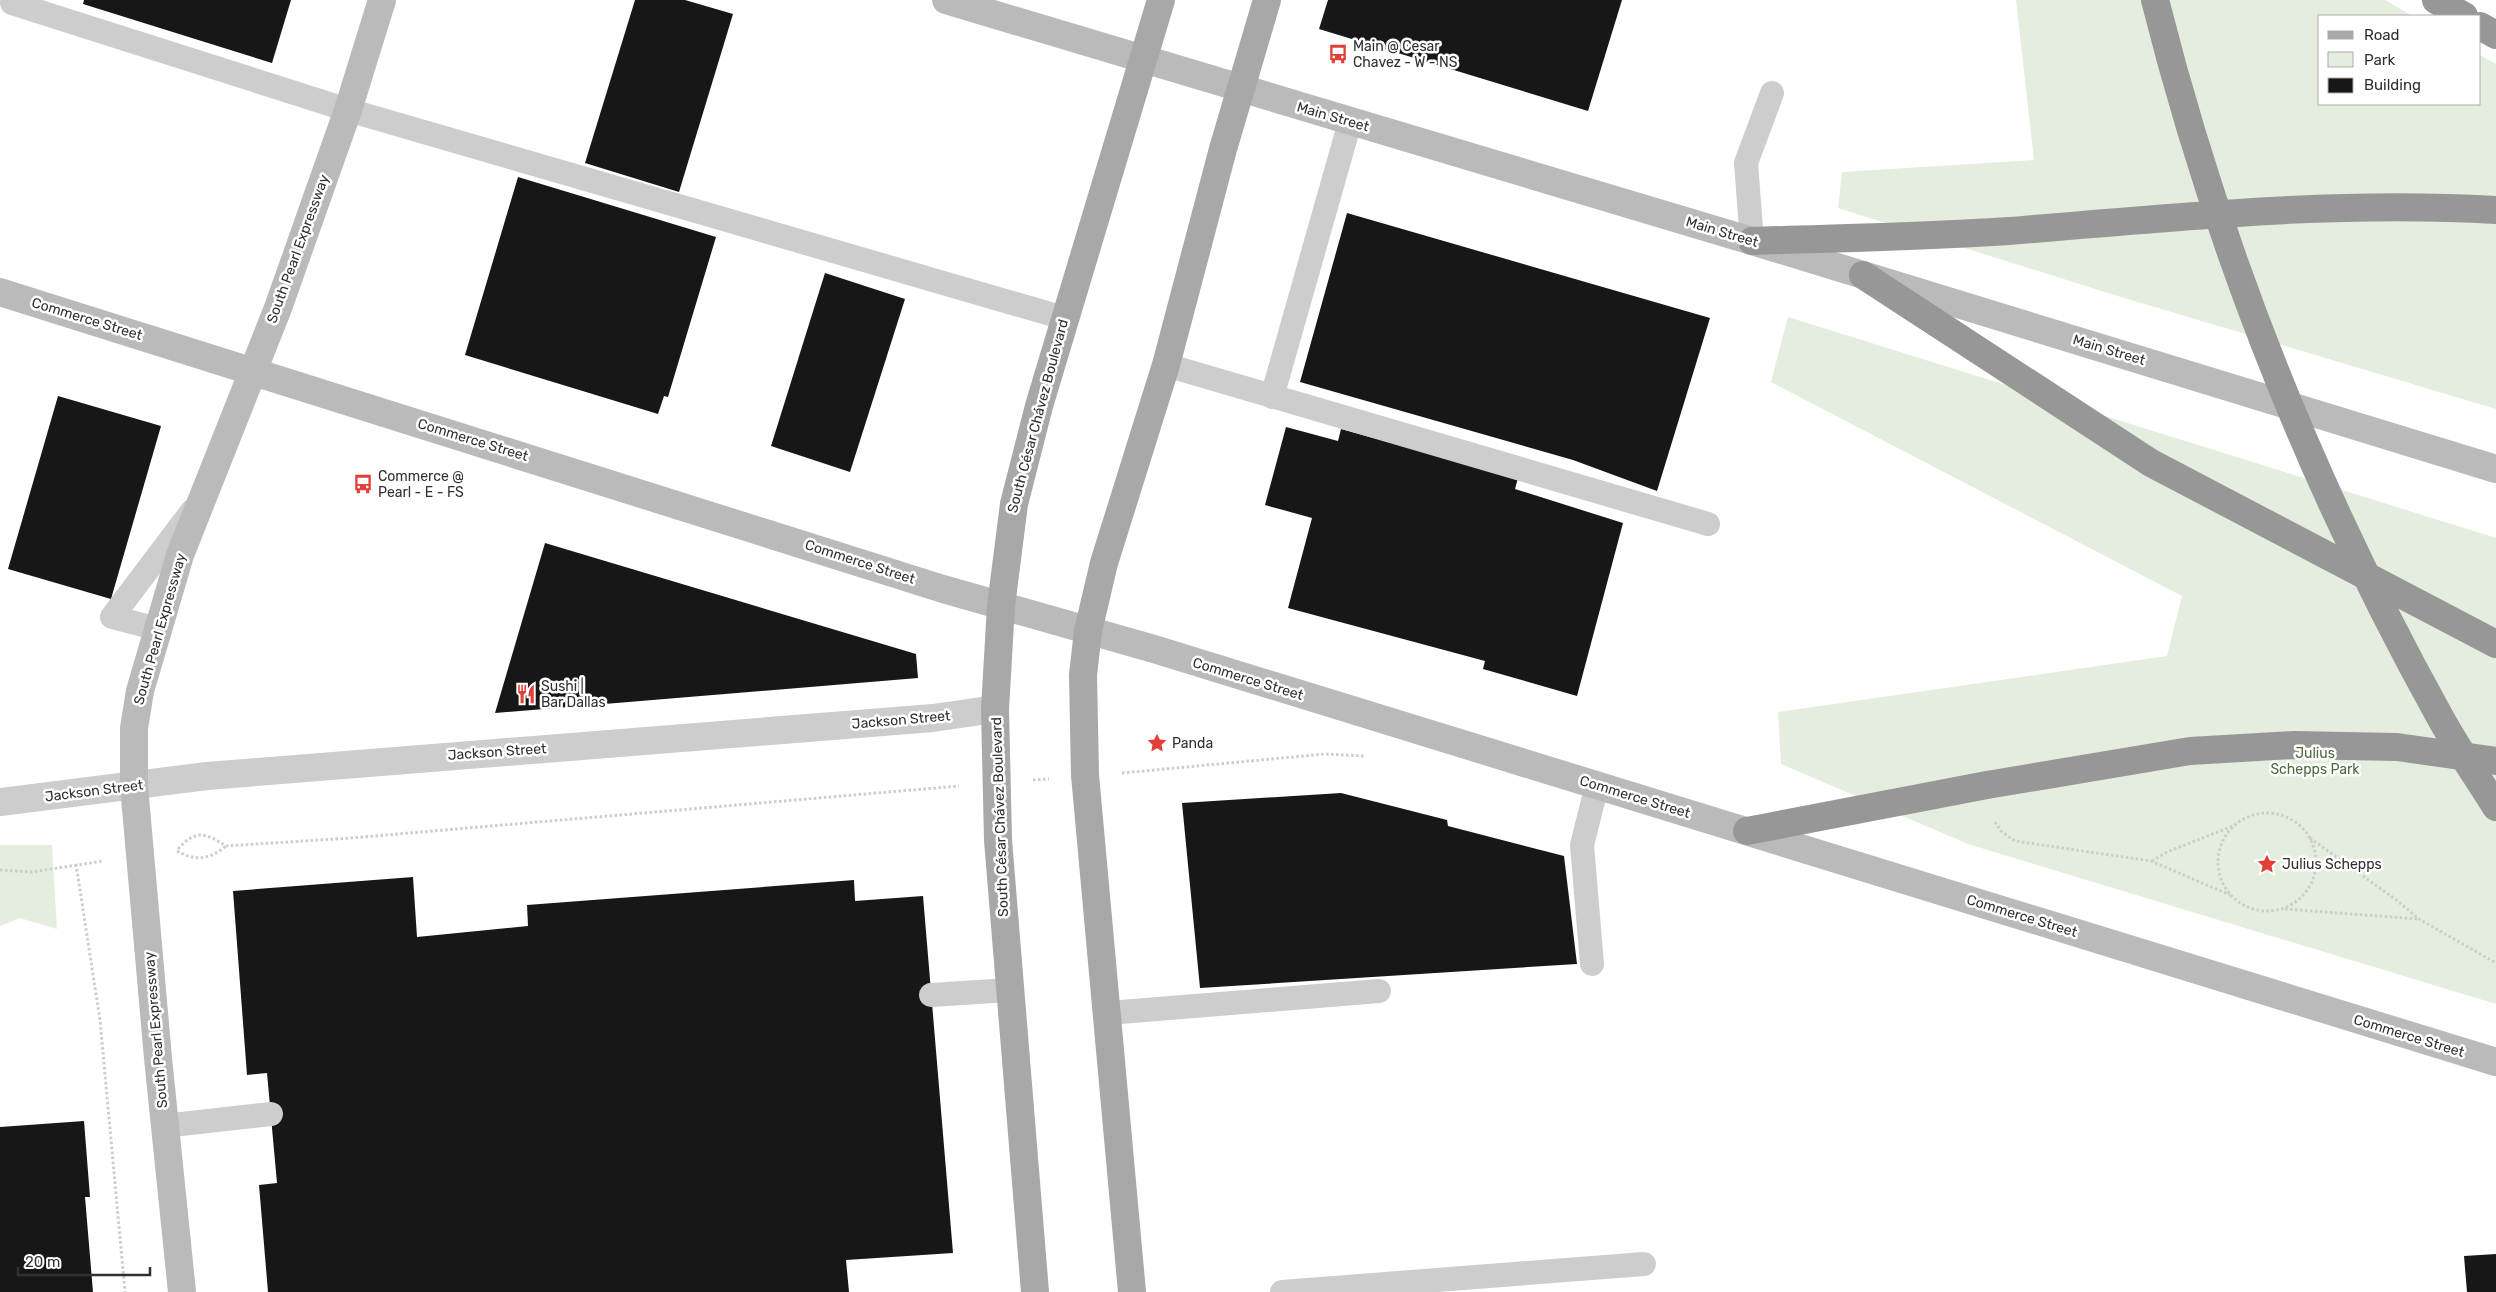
<svg xmlns="http://www.w3.org/2000/svg" width="2496" height="1292" font-family="Rubik,sans-serif">
<style>
.green{fill:#e5eddf}
.building{fill:#171717}
.lines{fill:none;stroke-linecap:round;stroke-linejoin:round}
.path{stroke:#cdcdcd;stroke-width:3;stroke-dasharray:2.5 2.5;stroke-linecap:butt}
.service{stroke:#cdcdcd;stroke-width:24}
.minor{stroke:#cdcdcd;stroke-width:28}
.secondary{stroke:#bababa;stroke-width:28}
.primary{stroke:#a8a8a8;stroke-width:28}
.motorway{stroke:#979797;stroke-width:28}
.labels{text-anchor:middle;dominant-baseline:central;stroke-width:5;stroke-linejoin:round;paint-order:stroke}
.poi-label{font-size:14px;fill:#303030;stroke:#fff;text-anchor:start}
.street-label{font-size:14px;fill:#303030;stroke:#fff}
.park-label{font-size:14px;fill:#4e6b3e;stroke:#fff}
</style>
<rect width="100%" height="100%" fill="#fff"/>
<!-- green -->
<g class="green">
<path d="M2016 0H2385L2413 16H2320V104H2480V55L2496 64V409L2111 294 1838 208 1842 172 2034 160Z"/>
<path d="M1788 317 2496 538V1004L1968 844 1781 764 1778 712 2167 656 2182 596 1771 382Z"/>
<path d="M0 845H52L57 929 20 918 0 926Z"/>
</g>
<!-- building -->
<g class="building">
<path d="M84 0H291L272 63 83 4Z"/>
<path d="M635 0H685L733 14 679 192 585 163Z"/>
<path d="M1328 0H1622L1588 111 1319 29Z"/>
<path d="M518 177 716 237 668 397 664 396 658 414 465 355Z"/>
<path d="M1347 213 1710 318 1657 491 1573 460 1300 382Z"/>
<path d="M825 273 905 299 850 472 771 446Z"/>
<path d="M58 396 161 426 111 599 8 569Z"/>
<path d="M1286 427 1338 441 1341 429 1518 478 1515 489 1623 523 1577 696 1483 669 1485 661 1288 608 1312 518 1265 505Z"/>
<path d="M545 543 916 654 918 678 495 713Z"/>
<path d="M1341 793 1447 820 1448 826 1564 856 1577 964 1200 988 1182 803Z"/>
<path d="M413 877 417 937 528 926 527 905 854 880 855 901 923 896 953 1253 846 1260 849 1292H268L259 1185 277 1183 267 1073 247 1075 233 891Z"/>
<path d="M84 1121 90 1197H85L93 1292H0V1127Z"/>
<path d="M2496 1254V1292H2467L2464 1256Z"/>
</g>
<g class="lines">
<!-- path -->
<g class="path">
<path d="M1122 773 1325 754 1365 756"/>
<path d="M1033 780 1049 779"/>
<circle cx="2267" cy="862" r="49"/>
<path d="M1995 822 2002 832 2015 841 2151 861 2230 895"/>
<path d="M2310 838 2395 899 2419 919 2496 963"/>
<path d="M178 849C196 829 206 833 226 846L351 838 959 786"/>
<path d="M177 851C196 862 210 859 226 846"/>
<path d="M2152 861 2167 852 2233 826"/>
<path d="M76 864 100 1020 125 1292"/>
<path d="M0 870 32 872 103 861"/>
<path d="M2285 909 2418 919"/>
</g>
<!-- service -->
<g class="service">
<path d="M12 3 348 110 1064 318"/>
<path d="M1752 241 1746 163 1772 93"/>
<path d="M1166 365 1708 524"/>
<path d="M1272 397 1350 122"/>
<path d="M158 629 112 617 192 511"/>
<path d="M1592 964 1582 845 1597 785"/>
<path d="M931 995 1009 990"/>
<path d="M1108 1013 1379 991"/>
<path d="M164 1126 271 1114"/>
<path d="M1282 1292 1644 1264"/>
</g>
<!-- minor -->
<path class="minor" d="M0 802 207 776 933 718 995 709"/>
<!-- secondary -->
<g class="secondary">
<path d="M946 0 1752 241 2496 469"/>
<path d="M0 292 943 589 1154 649 2496 1062"/>
<path d="M182 1292 158 1058 134 786V728L140 691 180 555 278 308 348 110 382 0"/>
</g>
<!-- primary -->
<g class="primary">
<path d="M1035 1292 998 840 995 709 1001 606 1014 504 1039 406 1161 0"/>
<path d="M1132 1292 1085 775 1083 675 1088 631 1104 563 1166 365 1223 149 1267 0"/>
</g>
<!-- motorway -->
<g class="motorway">
<path d="M2155 0C2218 250 2315 492 2440 717 2457 748 2477 777 2496 807"/>
<path d="M2436 0 2464 16"/>
<path d="M2480 26 2496 35"/>
<path d="M1752 241C1838 238 1924 237 2009 231 2171 218 2333 200 2496 210"/>
<path d="M1863 275 2151 463 2496 644"/>
<path d="M1747 831 1987 785 2190 751 2294 745 2397 747 2496 761"/>
</g>
</g>
<!-- icons -->
<defs>
<symbol id="bus-bare" viewBox="-9 -9 18 18"><path d="M-5-6H5V4H4V6H2V4H-2V6H-4V4H-5ZM-3.5-4V0h7V-4ZM-3.5 1.2v1.5H-2V1.2ZM2 1.2v1.5H3.5V1.2Z" fill="#e13f38" stroke="#fff" stroke-width="2.5" paint-order="stroke"/></symbol>
<symbol id="restaurant-bare" viewBox="-9 -9 18 18"><path d="M-5-6h1v4h1v-4h1v4h1v-4h1v5L-1.5 .5V6h-2V.5L-5-1ZM5-6V6H3V1.5H1.5Q1.5-4 5-6Z" fill="#e13f38" stroke="#fff" stroke-width="2.5" paint-order="stroke"/></symbol>
<symbol id="sight-bare" viewBox="-9 -9 18 18"><path d="M0-6L1.8-2.2L6-1.7L2.9 1.2L3.7 5.4L0 3.3L-3.7 5.4L-2.9 1.2L-6-1.7L-1.8-2.2Z" fill="#e13f38" stroke="#fff" stroke-width="2.5" paint-order="stroke"/></symbol>
</defs>
<g fill-rule="evenodd">
<use href="#bus-bare" x="1324" y="40" width="28" height="28"/>
<use href="#bus-bare" x="349" y="470" width="28" height="28"/>
<use href="#restaurant-bare" x="512" y="680" width="28" height="28"/>
<use href="#sight-bare" x="1143" y="729" width="28" height="28"/>
<use href="#sight-bare" x="2253" y="850" width="28" height="28"/>
</g>
<g class="labels">
<!-- poi labels -->
<g class="poi-label">
<text x="1353" y="46">Main @ Cesar<tspan x="1353" dy="16">Chavez - W - NS</tspan></text>
<text x="378" y="476">Commerce @<tspan x="378" dy="16">Pearl - E - FS</tspan></text>
<text x="541" y="686">Sushi |<tspan x="541" dy="16">Bar Dallas</tspan></text>
<text x="1172" y="743">Panda</text>
<text x="2282" y="864">Julius Schepps</text>
</g>
<!-- street labels -->
<g class="street-label">
<text transform="translate(1333 117) rotate(16)">Main Street</text>
<text transform="translate(1722 232) rotate(17)">Main Street</text>
<text transform="translate(298 249) rotate(-70)">South Pearl Expressway</text>
<text transform="translate(87 319) rotate(17)">Commerce Street</text>
<text transform="translate(2109 350) rotate(17)">Main Street</text>
<text transform="translate(1038 416) rotate(-75)">South César Chávez Boulevard</text>
<text transform="translate(473 440) rotate(17)">Commerce Street</text>
<text transform="translate(860 562) rotate(18)">Commerce Street</text>
<text transform="translate(160 629) rotate(-74)">South Pearl Expressway</text>
<text transform="translate(1248 679) rotate(17)">Commerce Street</text>
<text transform="translate(901 720) rotate(-5)">Jackson Street</text>
<text transform="translate(497 752) rotate(-4)">Jackson Street</text>
<text transform="translate(94 791) rotate(-7)">Jackson Street</text>
<text transform="translate(1635 797) rotate(17)">Commerce Street</text>
<text transform="translate(1000 817) rotate(-92)">South César Chávez Boulevard</text>
<text transform="translate(2022 916) rotate(17)">Commerce Street</text>
<text transform="translate(156 1030) rotate(-95)">South Pearl Expressway</text>
<text transform="translate(2409 1036) rotate(17)">Commerce Street</text>
</g>
<!-- park labels -->
<g class="park-label">
<text x="2315" y="753">Julius<tspan x="2315" dy="16">Schepps Park</tspan></text>
</g>
</g>
<!-- legend -->
<rect x="2318" y="15" width="162" height="90" fill="#ffffff" stroke="#acacac"/>
<rect x="2328" y="31" width="25" height="8" fill="#a8a8a8" stroke="#acacac"/>
<text x="2364" y="40" font-size="15" fill="#303030">Road</text>
<rect x="2328" y="52" width="25" height="15" fill="#e5eddf" stroke="#acacac"/>
<text x="2364" y="65" font-size="15" fill="#303030">Park</text>
<rect x="2328" y="78" width="25" height="15" fill="#171717" stroke="#acacac"/>
<text x="2364" y="90" font-size="15" fill="#303030">Building</text>
<!-- scale -->
<path d="M18 1267v8h132v-8" fill="none" stroke="#303030" stroke-width="2.5"/>
<text x="25" y="1267" font-size="15" fill="#303030" stroke="#ffffff" stroke-width="4" paint-order="stroke">20 m</text>
</svg>
